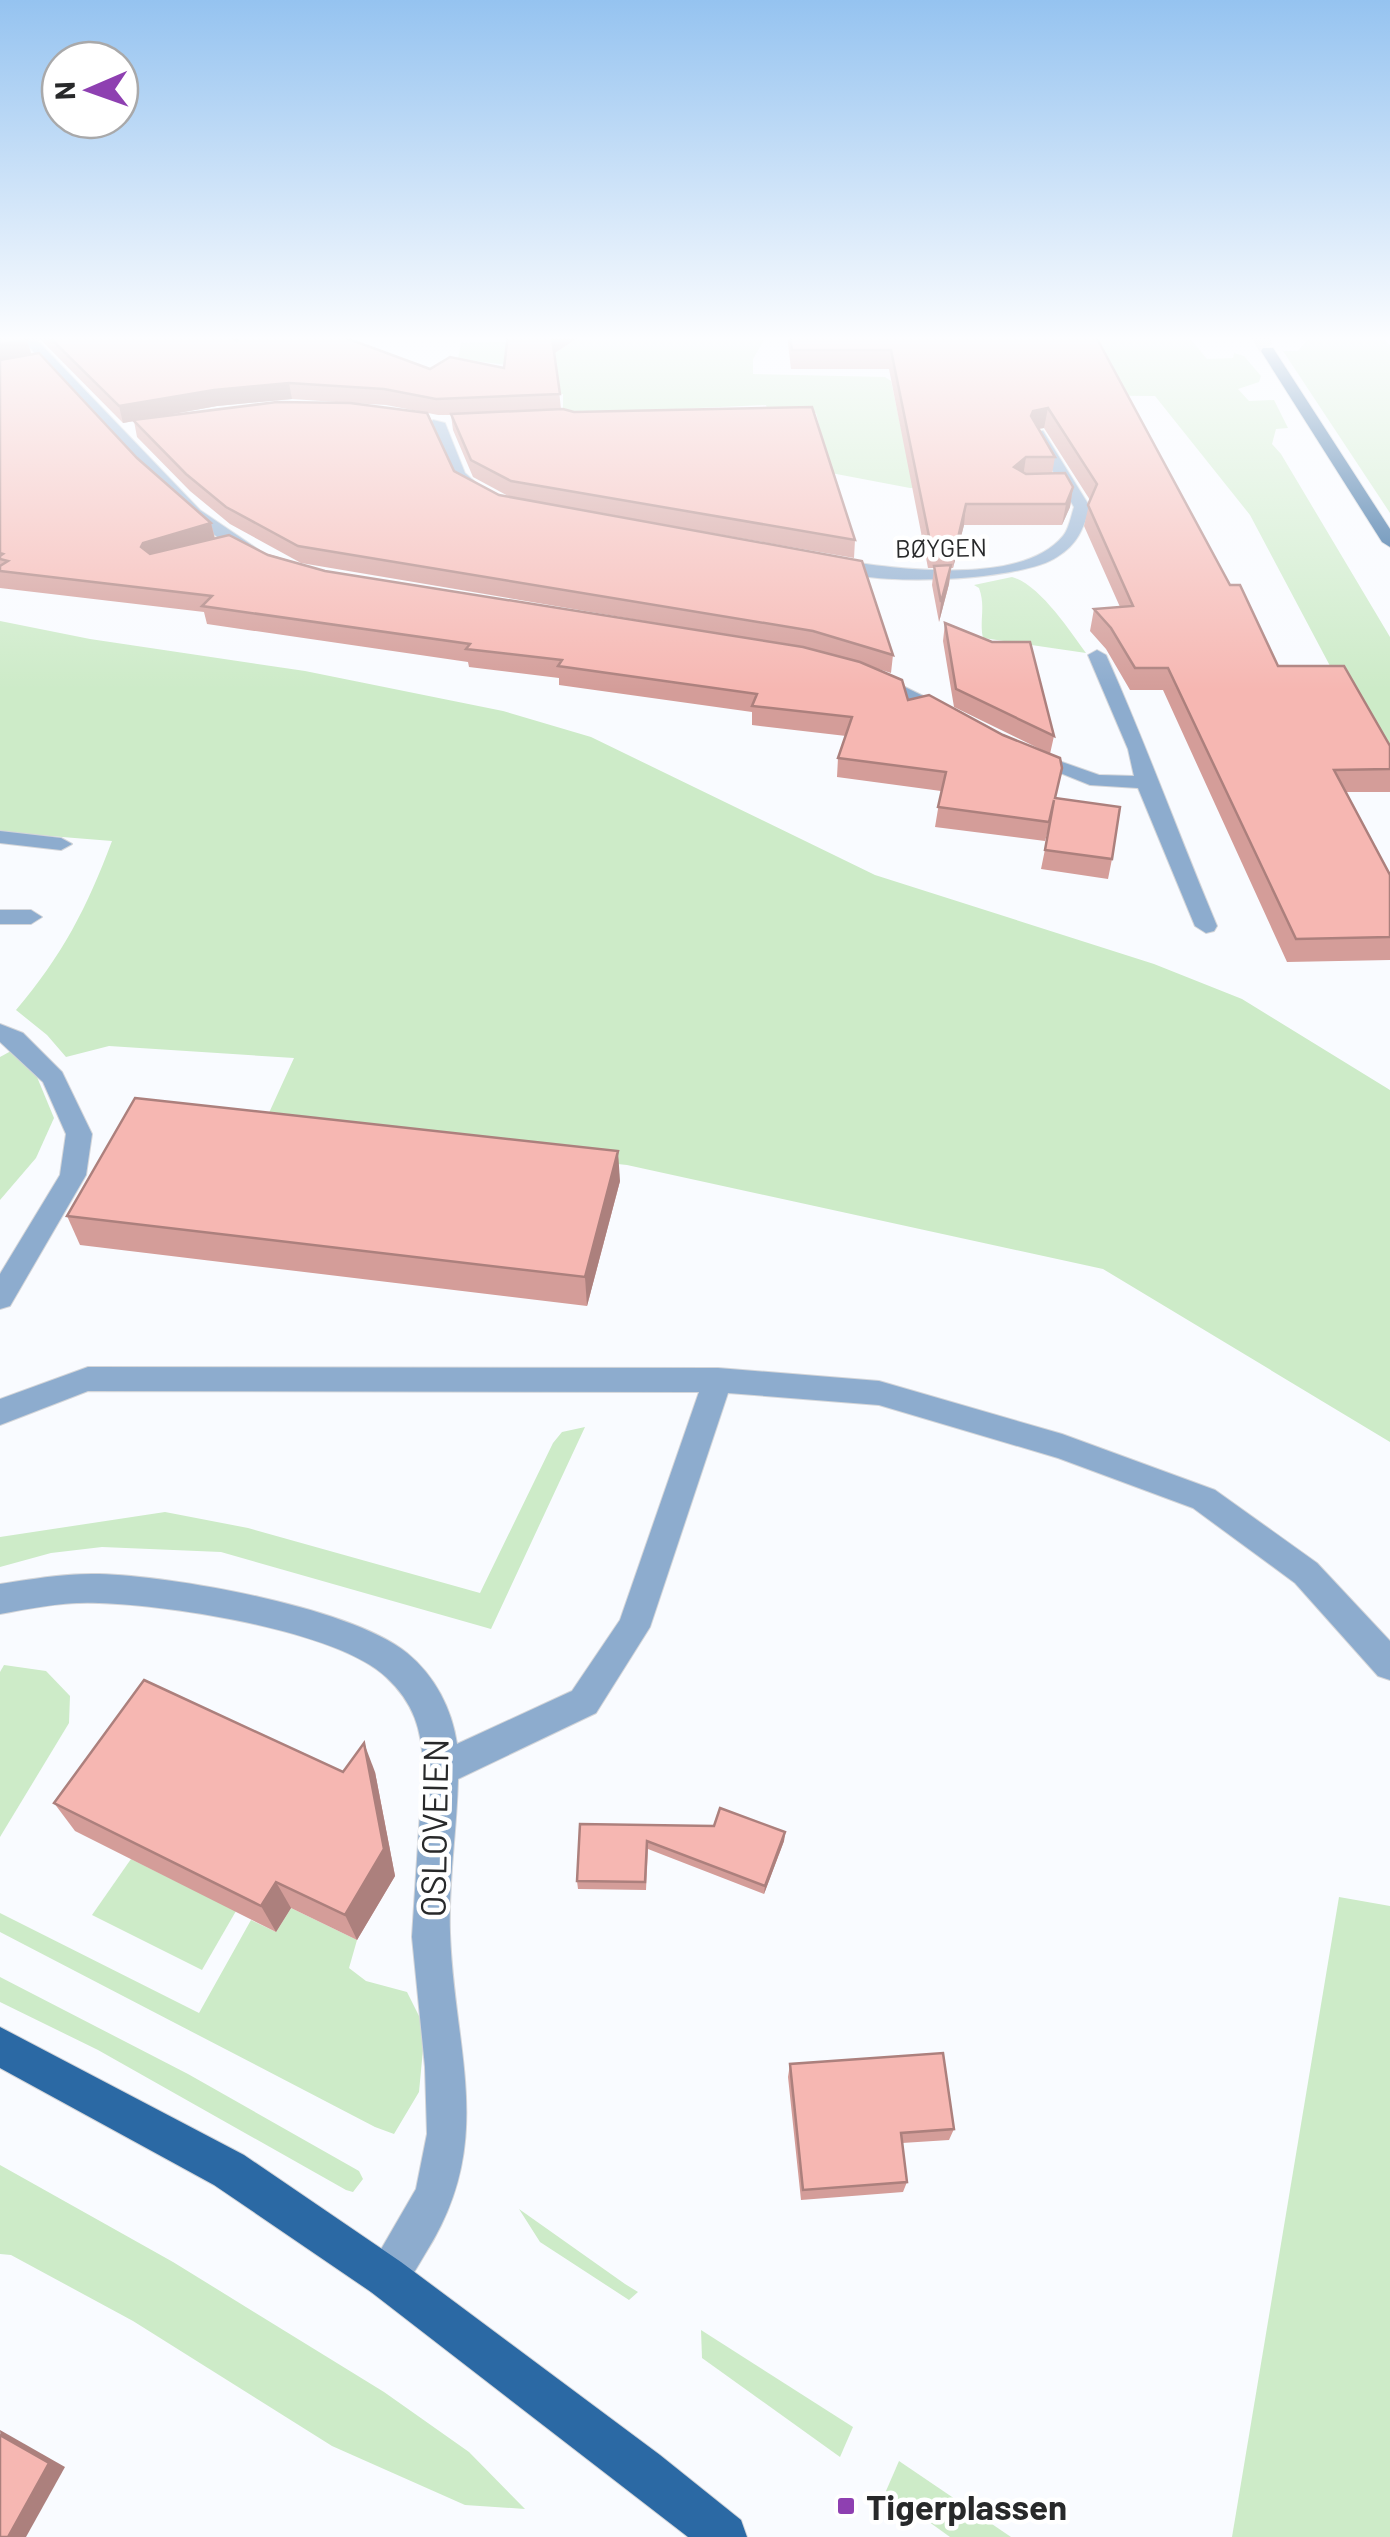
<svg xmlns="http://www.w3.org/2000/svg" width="1390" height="2537" font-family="Barlow,sans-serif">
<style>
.green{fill:#cdebc8}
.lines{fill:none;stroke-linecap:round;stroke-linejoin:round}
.trunk-tunnel{stroke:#cfd1d4;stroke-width:15;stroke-dasharray:15 8;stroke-linecap:butt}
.service-casing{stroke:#d3d5d9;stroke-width:2}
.minor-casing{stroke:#d3d5d9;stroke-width:2}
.primary-casing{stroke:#d3d5d9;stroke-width:2}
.trunk-casing{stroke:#d3d5d9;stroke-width:2}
.service{fill:#8dacce;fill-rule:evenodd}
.minor{fill:#8dacce;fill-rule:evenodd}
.primary{fill:#2b69a4;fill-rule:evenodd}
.trunk{fill:#205c95;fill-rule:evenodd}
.wall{fill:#d49d99;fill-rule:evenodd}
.shaded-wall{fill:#ac807d}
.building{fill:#f6b7b2;stroke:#ac807d;stroke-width:2.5}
.poi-dot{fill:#8e40b1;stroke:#fff;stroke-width:4}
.labels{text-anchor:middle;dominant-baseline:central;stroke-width:9;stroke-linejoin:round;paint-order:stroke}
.far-street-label{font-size:25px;fill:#28292a;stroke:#fff}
.near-street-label{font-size:35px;fill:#28292a;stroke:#fff}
.near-poi-label{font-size:35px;font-weight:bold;fill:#28292a;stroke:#fff;text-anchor:start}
</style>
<rect width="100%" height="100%" fill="#f9fbff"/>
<!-- green -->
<g class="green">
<path d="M607 335H758L764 340 753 359V374L885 377 891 381 902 433 986 487 910 488 831 473 816 413 769 414 766 405 567 414 563 411V394H549V370L458 359 461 343 586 340Z"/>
<path d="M1005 335H1187L1207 359 1233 358 1234 353 1244 356 1261 376 1259 382 1238 389 1249 401 1274 400 1288 428 1276 429 1272 444 1281 454 1390 637V779L1250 515 1155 396 1024 395Z"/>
<path d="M1280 335H1380L1390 345V513L1283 351H1298L1306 341Z"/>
<path d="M1012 577C1039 584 1070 631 1086 653L983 638C979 621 986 607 979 588L974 585Z"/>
<path d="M0 621 90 639 305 671 503 711 591 737 875 875 1154 964 1242 999 1390 1090V1442L1103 1269 627 1165 263 1126 294 1058 109 1046 66 1057 47 1035 16 1010C62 956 87 908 112 841L0 832Z"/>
<path d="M11 1051 37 1077 54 1118 36 1158 0 1200V1057Z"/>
<path d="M585 1427 491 1629 221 1552 102 1547 51 1553 0 1567V1537L165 1512 248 1528 480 1593 553 1443 562 1432Z"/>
<path d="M4 1665 46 1671 70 1696 69 1723 0 1837V1672Z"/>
<path d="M131 1859 236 1911 202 1970 92 1915Z"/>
<path d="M1339 1897 1390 1906V2537H1232Z"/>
<path d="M291 1908 357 1940 349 1968 366 1981 407 1992 425 2028 419 2092 394 2134 375 2127 0 1932V1913L199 2013 251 1920 276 1932Z"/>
<path d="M0 1977 188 2074 359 2171 363 2179 353 2192 346 2190 98 2050 0 2002Z"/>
<path d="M0 2165 173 2262 384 2392 469 2452 525 2509 465 2505 332 2446 133 2321 11 2255 0 2254Z"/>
<path d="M519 2209 625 2284 638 2292 629 2300 540 2242Z"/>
<path d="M701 2330 853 2427 840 2457 702 2358Z"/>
<path d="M899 2461 1011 2537H950L886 2491Z"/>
</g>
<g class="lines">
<!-- trunk-tunnel -->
<path class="trunk-tunnel" d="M1258 335 1268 351"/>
<defs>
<g id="service">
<path d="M0 831 61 838 72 844 61 850 0 843Z"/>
<path d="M0 910H31L42 917 31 924H0Z"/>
<path d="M0 1024 23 1033 62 1072 92 1134 86 1175 10 1306 0 1309V1274L60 1175 66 1134 43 1082 0 1042Z"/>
<path d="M88 1367 718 1368 879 1381 1062 1434 1215 1490 1317 1563 1390 1641V1680L1378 1676 1295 1583 1193 1508 1058 1458 879 1405 728 1393 650 1627 596 1713 458 1779C457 1830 448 1882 450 1933 454 2053 497 2141 425 2254 414 2272 406 2290 386 2298L371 2292 365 2277 416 2189 427 2134 425 2067 412 1937 423 1766C422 1730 414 1703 386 1677 335 1630 169 1605 99 1603 66 1601 33 1608 0 1614V1584C32 1579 66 1573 99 1574 173 1576 350 1607 407 1653 435 1676 452 1709 457 1744L572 1691 620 1620 699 1392 88 1391 0 1425V1399Z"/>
</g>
<g id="minor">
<path d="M18 335H32L200 510 259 550V558H247L188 516Z"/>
<path d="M433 420 445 423 465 473 486 492V498H474L449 473 431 423Z"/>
<path d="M1033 431H1043L1090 507C1083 529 1078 544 1057 557 1021 582 856 589 823 564L831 559C890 568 1020 588 1063 536 1069 529 1071 516 1074 507L1031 434Z"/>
<path d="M1097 650 1106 655C1146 744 1179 836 1217 926L1214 931 1206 933 1195 926 1138 788 1090 785 1018 756 1028 750 1099 775 1134 776 1128 749 1088 655Z"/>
<path d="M872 671 956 712 959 716 956 720H942L865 681V673Z"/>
</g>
<path id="primary" d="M0 2027 244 2155 401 2262 660 2455 741 2520 747 2537H688L371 2292 214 2185 0 2068Z"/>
<path id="trunk" d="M1263 348H1273L1390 529V547L1382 542 1261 351Z"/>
</defs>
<!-- service casing -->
<use href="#service" class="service-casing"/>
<!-- minor casing -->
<use href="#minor" class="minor-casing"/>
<!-- primary casing -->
<use href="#primary" class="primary-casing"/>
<!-- trunk casing -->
<use href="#trunk" class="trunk-casing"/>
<!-- service -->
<use href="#service" class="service"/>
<!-- minor -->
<use href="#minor" class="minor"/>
<!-- primary -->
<use href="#primary" class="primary"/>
<!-- trunk -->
<use href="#trunk" class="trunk"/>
</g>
<!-- wall -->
<g class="wall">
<path d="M0 335 31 354 137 458 211 523 215 538 325 571 709 632 301 563 230 524 190 491 137 437 134 421 123 423 36 335H230L237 341 430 369 504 368 581 336 555 353 561 409 855 540 854 558 608 515 893 655 891 673 869 666 908 700 1003 735 1050 754 954 707 943 641 945 623 1054 736 1050 754 1056 798 1112 859 1108 879 1041 869 1051 820 1045 841 935 827 941 791 837 777 838 758 846 736 752 725V712L559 685V678L469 667 468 662 207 624 204 612 0 588ZM292 399 350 403 157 417 217 406ZM351 403 386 405 423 412ZM428 413 438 415H451L453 430 473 477 510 497 499 495 454 471Z"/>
<path d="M787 335H1095L1230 585 1278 666 1390 746V792H1346L1390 875V960L1287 962 1163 690H1130L1106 649 1090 631 1094 609 1120 607 1084 526 1090 500 1044 428 1038 429 1055 457 1052 474 1073 487 1070 507 1062 525H964L953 568H951L949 584 939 622 932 585 934 568H928L889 369H791Z"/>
<path d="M620 1181 587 1306 80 1245 67 1216Z"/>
<path d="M343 1772H375L395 1876 357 1940 291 1908 276 1932 75 1831 54 1803Z"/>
<path d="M580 1824 785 1832 784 1841 764 1894 648 1849 646 1890 578 1889 577 1881Z"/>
<path d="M790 2064 954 2129 949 2140 902 2143 907 2182 903 2192 801 2200 788 2077Z"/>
</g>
<!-- shaded-wall -->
<g class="shaded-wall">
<path d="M558 335H581L553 354 552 338Z"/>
<path d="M27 340 32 356 0 361V344Z"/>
<path d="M289 383 292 399 217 406 123 423 119 406 214 390Z"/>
<path d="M1048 408 1044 428 1030 430 1031 416 1033 411Z"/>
<path d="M1026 457 1023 477 1014 467Z"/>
<path d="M1073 487 1070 507 1062 525 1066 504Z"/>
<path d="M966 504 964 525 953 568 956 546Z"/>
<path d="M211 523 215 540 148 560 141 547 143 543Z"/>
<path d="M951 565 949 584 939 622 941 602Z"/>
<path d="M618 1151 620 1181 587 1306 585 1277Z"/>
<path d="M364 1743 375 1772 395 1876 357 1940 345 1915Z"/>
<path d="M785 1832 784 1841 764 1894 765 1886Z"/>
<path d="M276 1882 291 1908 276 1932 261 1906Z"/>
<path d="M0 2430 65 2467 26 2537H8Z"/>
</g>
<!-- building -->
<g class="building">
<path d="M0 335H23L27 340 0 344Z"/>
<path d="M47 335H230L237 341 240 335H338L430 369 450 357 504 368 508 335H558L552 338 560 394 436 399 384 389 289 383 214 390 119 406Z"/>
<path d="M790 335H1095L1230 585H1240L1278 666H1344L1390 746V769L1334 770 1390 875V937L1296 939 1168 668H1135L1111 628 1094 609 1133 606 1088 505 1097 484 1048 408 1033 411 1031 416 1055 457H1026L1014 467 1026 474 1065 473 1073 487 1066 504H966L956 546H931L891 350H792Z"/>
<path d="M39 353 137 458 211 523 143 543 141 547 150 554 229 535 268 555 325 571 803 647 860 662 902 680 908 700 929 695 1003 735 1060 758 1062 768 1055 798 1120 807 1112 859 1045 850 1054 800 1049 822 938 807 946 772 838 758 852 717 752 706 757 694 558 666 562 660 466 649 470 644 202 606 212 596 0 571V566L8 561 0 559V556L3 554 0 553V360Z"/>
<path d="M277 402 350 403 427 413 454 471 499 495 862 561 893 655 813 631 298 546 226 507 186 474 133 420Z"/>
<path d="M812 407 855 540 511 481 471 460 451 414 563 409 574 412Z"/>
<path d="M951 565 941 602 934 566Z"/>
<path d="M945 623 992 642H1030L1054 736 956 689Z"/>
<path d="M135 1098 618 1151 585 1277 67 1216Z"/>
<path d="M144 1680 343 1772 364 1743 384 1849 345 1915 276 1882 261 1906 54 1803Z"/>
<path d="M720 1808 785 1832 765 1886 647 1841 645 1882 577 1881 580 1824 714 1826Z"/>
<path d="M943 2053 954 2129 901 2133 907 2182 803 2190 790 2064Z"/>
<path d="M0 2435 49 2463 8 2537H0Z"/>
</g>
<!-- sky -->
<linearGradient id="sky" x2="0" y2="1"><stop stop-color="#95c3f0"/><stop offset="0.49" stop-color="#fcfdff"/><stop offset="1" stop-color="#fcfdff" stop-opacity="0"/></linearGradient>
<rect width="1390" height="690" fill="url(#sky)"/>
<!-- markers -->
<rect class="poi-dot" x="836" y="2496" width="20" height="20" rx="5"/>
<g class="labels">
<!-- far-street labels -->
<g class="far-street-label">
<text transform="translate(941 547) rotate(-1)">BØYGEN</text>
</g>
<!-- near-street labels -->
<g class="near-street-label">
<text transform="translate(433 1828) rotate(-89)">OSLOVEIEN</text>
</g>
<!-- near-poi labels -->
<g class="near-poi-label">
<text x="866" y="2506">Tigerplassen</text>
</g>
</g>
<!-- north arrow -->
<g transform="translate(90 90) rotate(268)"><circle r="48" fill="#ffffff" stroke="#a9a9aa" stroke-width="2.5"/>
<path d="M0-8L18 38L0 25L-18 38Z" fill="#8e40b1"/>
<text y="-15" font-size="28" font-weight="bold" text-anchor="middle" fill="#28292a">N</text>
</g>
</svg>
